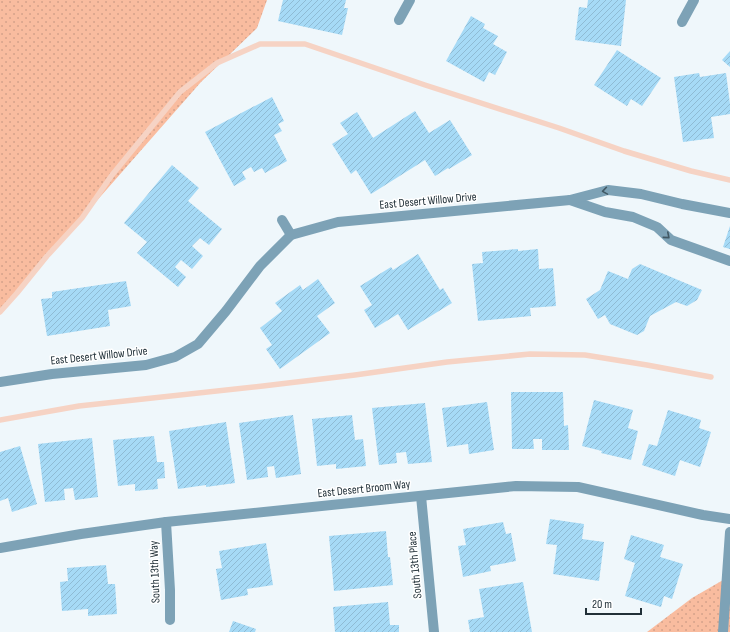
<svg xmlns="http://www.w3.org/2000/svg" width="730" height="632" font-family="'Sofia Sans Condensed',sans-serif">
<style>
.grass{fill:url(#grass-dots)}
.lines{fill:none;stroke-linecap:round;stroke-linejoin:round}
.stream{stroke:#f6d3c4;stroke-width:5.5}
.building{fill:url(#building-hatch)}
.minor{stroke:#7da2b6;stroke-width:10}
.tertiary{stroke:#7da2b6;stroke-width:10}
.oneway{stroke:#415864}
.labels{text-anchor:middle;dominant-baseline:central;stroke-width:3;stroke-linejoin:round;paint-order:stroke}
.street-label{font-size:12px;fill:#213038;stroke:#fff}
</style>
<defs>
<pattern id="grass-dots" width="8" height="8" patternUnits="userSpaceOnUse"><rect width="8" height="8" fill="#f9bc9f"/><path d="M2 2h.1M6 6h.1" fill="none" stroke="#d5a28a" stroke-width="1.8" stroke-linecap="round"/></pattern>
<pattern id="building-hatch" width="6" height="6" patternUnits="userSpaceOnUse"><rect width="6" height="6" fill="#a6daf6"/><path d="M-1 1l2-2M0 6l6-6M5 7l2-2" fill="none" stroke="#8fbbd4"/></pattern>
</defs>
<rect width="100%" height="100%" fill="#eff7fb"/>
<!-- grass -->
<g class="grass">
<path d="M0 0H267L257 28 201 82 0 311Z"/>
<path d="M730 576V632H647L692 598Z"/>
</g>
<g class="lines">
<!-- stream -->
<g class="stream">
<path d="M0 312 17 293 47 256 82 218 112 175 180 92 217 63 260 44H305L425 85 559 128 624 151 691 171 730 180"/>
<path d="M0 420 79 406 263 386 355 375 447 362 530 354 585 355 647 365 711 377"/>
</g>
</g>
<!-- building -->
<g class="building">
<path d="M283 0H346L344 8H348L342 35 278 21Z"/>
<path d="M588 0H626L621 46 575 40 579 7 587 8Z"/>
<path d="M471 16 485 24 483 28 498 36 493 44 507 52 495 75 489 72 484 82 446 61Z"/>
<path d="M617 50 661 78 642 106 631 99 627 106 594 85Z"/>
<path d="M730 51V67L722 60Z"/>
<path d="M699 73 700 77 726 73 730 104V114L711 117 714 138 683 142 674 77Z"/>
<path d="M272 97 284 121 278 124 282 131 274 135 287 161 265 173 262 168 254 172 251 167 242 172 246 179 234 186 205 132Z"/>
<path d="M415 111 429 133 450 120 472 155 449 169 448 168 435 176 425 160 371 194 356 170 351 174 332 144 348 134 340 123 357 112 373 138Z"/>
<path d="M172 165 199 188 188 201 222 229 209 245 200 238 192 246 203 256 192 269 181 260 175 267 186 277 178 287 137 253 147 242 124 223Z"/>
<path d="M730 226V249L723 247Z"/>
<path d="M518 249V251L538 249 539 269 553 268 556 306 530 308 531 316 478 321 472 264 483 263 482 252Z"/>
<path d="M418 254 440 290 443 288 452 303 408 330 398 314 375 328 364 310 372 305 360 286 391 267 393 270Z"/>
<path d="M640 264 702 290 697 300 687 306 676 302 650 316 644 331 637 335 610 324 605 315 598 319 586 299 600 290 608 271 628 279 632 269Z"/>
<path d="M318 279 335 303 317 316 330 333 280 369 266 349 272 345 260 328 282 311 275 303 300 285 303 290Z"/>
<path d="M126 281 131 306 108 310 110 326 47 336 41 299 52 298V292Z"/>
<path d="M511 392H563L564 426 568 425 569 450H542V439H533L534 449H512Z"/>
<path d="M594 400 633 410 628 428 638 431 631 460 601 453 602 451 582 446Z"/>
<path d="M487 402 494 450 469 454 468 444 447 447 442 408Z"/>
<path d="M425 403 432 462 408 464 406 452 396 453 397 463 379 465 372 408Z"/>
<path d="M668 410 701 420 699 428 711 432 700 467 680 460 675 476 642 465 649 444 657 446Z"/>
<path d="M293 415 301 474 276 478 274 466 267 467 268 477 247 480 239 423Z"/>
<path d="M352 415 355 440 363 439 366 466 336 469V464L317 466 312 419Z"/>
<path d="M226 422 235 483 206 487V485L178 489 169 431Z"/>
<path d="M154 436 157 462H164L165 478 157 479 158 489 135 491V484L118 486 113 440Z"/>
<path d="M92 438 98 497 75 500 73 488 64 489 65 500 45 502 38 444Z"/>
<path d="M20 446 37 504 12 512 8 498 0 501V452Z"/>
<path d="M550 519 584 524 582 539 604 542 599 581 553 574 557 545 546 544Z"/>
<path d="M503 522 506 534 511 533 516 561 490 566 491 571 463 577 458 546 466 545 463 529Z"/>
<path d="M386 531 388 557H390L393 585 334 591 329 536Z"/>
<path d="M631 535 664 545 660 557 683 564 672 599 664 596 661 607 625 596 635 563 624 559Z"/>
<path d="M266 543 273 585 247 589 248 595 221 600 216 569 222 568 219 551Z"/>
<path d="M106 565 108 584H115L117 614 88 616V609L62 611 60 582 68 581 67 568Z"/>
<path d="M523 582 532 632H470L468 620 484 617 479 589Z"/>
<path d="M388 602 390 625H399V632H335L333 607Z"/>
<path d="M233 621 256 629 255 632H229Z"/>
</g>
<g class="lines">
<!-- minor -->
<g class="minor">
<path d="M399 20 410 0"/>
<path d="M682 22 694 0"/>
<path d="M570 200 605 212 633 217 657 227 671 240 730 261"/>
<path d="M282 220 291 235"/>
<path d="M0 382 52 374 146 365 175 357 198 344 226 311 260 266 291 235 338 222 570 200 608 190 641 194 682 204 730 213"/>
<path d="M421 496 434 632"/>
<path d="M166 522 170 590V620"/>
<path d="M0 548 81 534 166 522 516 486 578 487 703 515 730 519"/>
</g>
<!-- tertiary -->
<path class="tertiary" d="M723 632 730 532"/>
</g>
<!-- one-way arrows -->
<defs><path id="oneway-chevron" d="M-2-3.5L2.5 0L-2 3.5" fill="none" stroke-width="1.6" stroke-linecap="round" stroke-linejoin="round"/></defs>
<g class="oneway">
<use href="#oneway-chevron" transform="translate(605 191) rotate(171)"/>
<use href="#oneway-chevron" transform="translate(667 236) rotate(41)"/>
</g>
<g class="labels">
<!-- street labels -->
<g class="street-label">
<text transform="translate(428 201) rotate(-5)">East Desert Willow Drive</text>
<text transform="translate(99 356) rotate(-6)">East Desert Willow Drive</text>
<text transform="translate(364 489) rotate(-6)">East Desert Broom Way</text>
<text transform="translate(415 565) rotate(-95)">South 13th Place</text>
<text transform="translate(155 572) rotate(-92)">South 13th Way</text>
</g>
</g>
<!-- scale -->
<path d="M586 608v6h55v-6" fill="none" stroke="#213038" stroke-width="2"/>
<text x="592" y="608" font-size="12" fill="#213038" stroke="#ffffff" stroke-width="3" paint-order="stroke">20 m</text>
</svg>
